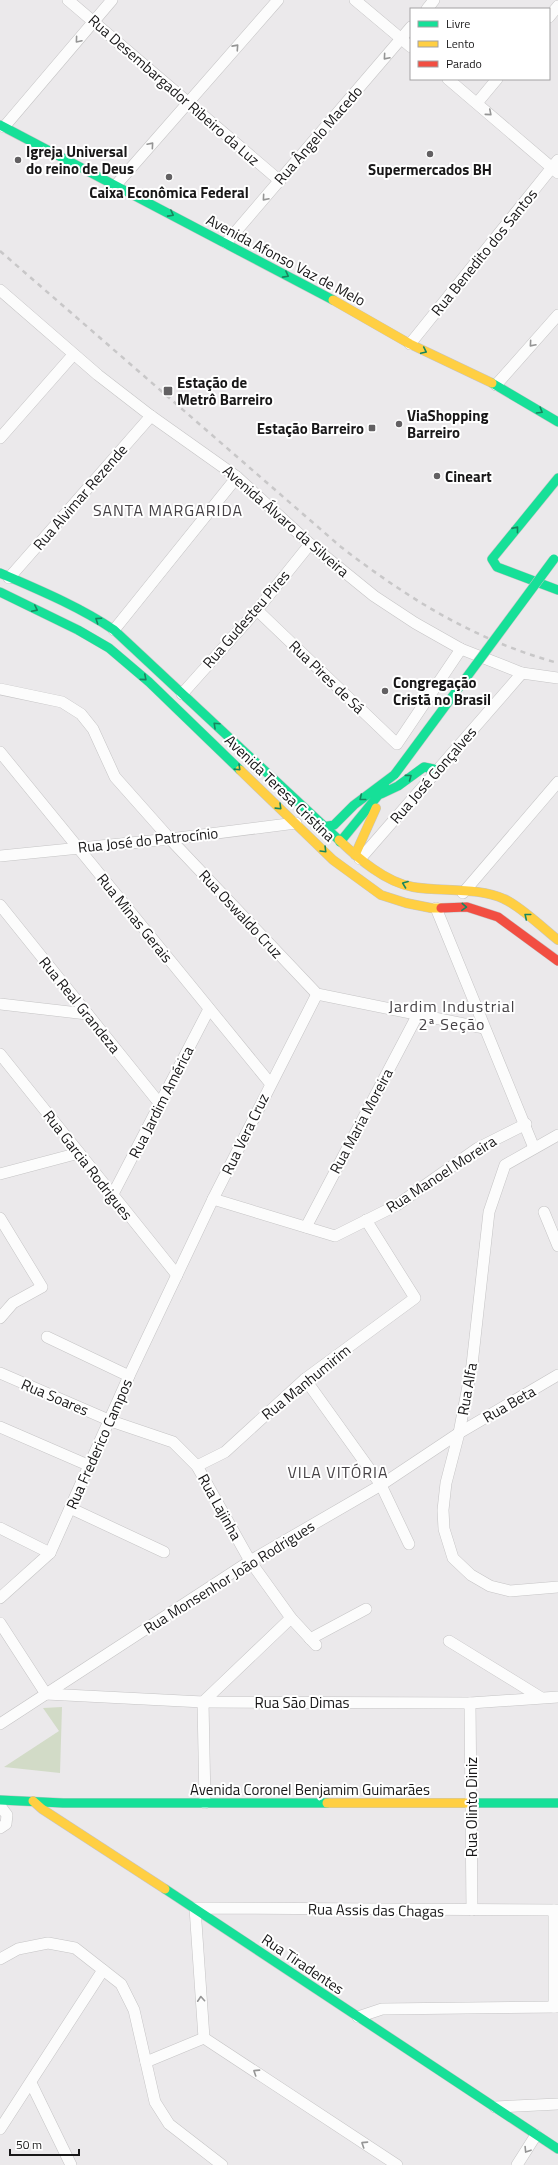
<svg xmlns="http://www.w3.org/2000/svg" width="558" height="2165" font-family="'Titillium Web',sans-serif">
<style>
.green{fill:#d2dbc7}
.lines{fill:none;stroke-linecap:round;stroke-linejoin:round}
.street-casing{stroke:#c5c4c5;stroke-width:12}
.fast-casing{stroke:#c5c4c5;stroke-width:10}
.slow-casing{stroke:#c5c4c5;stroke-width:10}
.jam-casing{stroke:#c5c4c5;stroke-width:10}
.street{stroke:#fcfcfc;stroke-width:11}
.fast{stroke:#16e098;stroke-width:9}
.slow{stroke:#ffcf43;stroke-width:9}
.jam{stroke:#f24e42;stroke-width:9}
.rail{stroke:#c8c7c8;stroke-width:2.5;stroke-dasharray:5 5;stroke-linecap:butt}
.fast-bridge-casing{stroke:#c5c4c5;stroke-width:10;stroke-linecap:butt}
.fast-bridge{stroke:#16e098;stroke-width:9}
.oneway{stroke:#959595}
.oneway2{stroke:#17865e}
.poi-dot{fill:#626062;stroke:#fff;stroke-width:1.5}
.labels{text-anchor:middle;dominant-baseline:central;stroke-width:4;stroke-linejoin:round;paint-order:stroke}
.street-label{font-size:15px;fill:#181718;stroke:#fff}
.poi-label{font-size:15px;font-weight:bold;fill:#181718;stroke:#fff;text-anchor:start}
.neighbourhood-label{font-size:16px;letter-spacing:1px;fill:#464246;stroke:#fff}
</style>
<rect width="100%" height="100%" fill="#ebe9eb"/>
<!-- green -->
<path class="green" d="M62 1707 60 1773 4 1767 59 1731 43 1708Z"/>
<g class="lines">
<defs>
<g id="street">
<path d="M68 0 280 181"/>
<path d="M355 0 411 47"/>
<path d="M427 9 434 0"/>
<path d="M549 17 558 6"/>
<path d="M448 79 558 173"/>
<path d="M477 103 497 79"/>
<path d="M4 127 112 0"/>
<path d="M116 185 278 0"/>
<path d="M226 243 411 27"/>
<path d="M0 290 98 375 151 416 237 477 310 544 374 596 415 623 461 649 522 673 558 678"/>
<path d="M410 344 558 160"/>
<path d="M496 385 558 315"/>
<path d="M0 438 73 355"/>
<path d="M9 578 151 416"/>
<path d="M257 610 397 744 461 649"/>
<path d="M114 630 237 477"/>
<path d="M0 689 62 702 81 714 93 729 115 777 170 839 317 994 484 1028"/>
<path d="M182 694 257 610 310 544"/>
<path d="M0 752 270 1083"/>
<path d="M0 856 170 839 296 823"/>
<path d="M360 859 522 673"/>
<path d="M463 893 558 782"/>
<path d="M0 905 160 1104"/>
<path d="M436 908 534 1148"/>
<path d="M0 1004 87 1014"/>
<path d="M0 1054 177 1275"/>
<path d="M558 1135 505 1165 489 1212 472 1365 459 1433 446 1483 443 1510 444 1529 453 1558 471 1575 490 1586 510 1591 558 1587"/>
<path d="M0 1174 79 1153"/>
<path d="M112 1196 209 1009"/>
<path d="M213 1199 335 1236 397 1205 478 1148 526 1124"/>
<path d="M544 1212 558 1246"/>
<path d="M0 1218 42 1287 13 1303 0 1318"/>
<path d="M306 1227 417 1016"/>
<path d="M47 1337 129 1376"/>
<path d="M0 1373 111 1421 173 1442 197 1466 250 1561 291 1618 316 1645"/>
<path d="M305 1379 381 1485 409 1544"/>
<path d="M0 1427 90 1466"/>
<path d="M197 1466 225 1452 305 1379 415 1298 366 1220"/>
<path d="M70 1508 164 1552"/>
<path d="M0 1528 50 1553"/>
<path d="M0 1598 50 1553 129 1376 213 1199 317 994"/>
<path d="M0 1623 46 1694 203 1702 470 1703 558 1697"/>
<path d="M310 1639 366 1609"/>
<path d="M449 1641 540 1697"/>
<path d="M470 1703 472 1910"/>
<path d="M0 1724 250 1561 381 1485 459 1433 558 1375"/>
<path d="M205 1803 203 1702 291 1618"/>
<path d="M0 1828 6 1824 7 1815 1 1807"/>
<path d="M554 1910V2007"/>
<path d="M0 1959 18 1949 48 1943 75 1948 121 1984 134 2010 155 2102 169 2124 222 2165"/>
<path d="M358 2017 382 2009 558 2007"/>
<path d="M204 2038 195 1908 558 1910"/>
<path d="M204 2038 397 2165"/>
<path d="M146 2062 204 2038"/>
<path d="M31 2083 71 2165"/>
<path d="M495 2107 558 2104"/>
<path d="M0 2129 103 1970"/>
<path d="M517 2165 536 2135"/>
</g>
<g id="fast">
<path d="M0 125 333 300"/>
<path d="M492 383 558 422"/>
<path d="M558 478 492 559 497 567 558 590"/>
<path d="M0 573C39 590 78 606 114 630L339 840"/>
<path d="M0 592 78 630 109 648 149 682 240 770"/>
<path d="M381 794 398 786 424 767 438 770"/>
<path d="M323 827 334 825 354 805 394 775"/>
<path d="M340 842 385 787"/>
<path d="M0 1800 63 1803H327"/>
<path d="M472 1803H558"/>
<path d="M165 1889 558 2149"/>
</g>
<g id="slow">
<path d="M333 300 410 344 492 383"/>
<path d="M240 770 333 860 381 895 406 903 431 908H441"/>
<path d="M339 840C359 859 385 882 413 887 441 892 479 887 504 899 519 905 544 929 558 940"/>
<path d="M355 855 376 808"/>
<path d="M33 1801 42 1809 165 1889"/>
<path d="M327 1803H472"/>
</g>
<path id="jam" d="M441 908 467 907 498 917 558 961"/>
</defs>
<!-- street casing -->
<use href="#street" class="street-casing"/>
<!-- fast casing -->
<use href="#fast" class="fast-casing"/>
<!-- slow casing -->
<use href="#slow" class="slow-casing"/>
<!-- jam casing -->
<use href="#jam" class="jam-casing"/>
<!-- street -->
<use href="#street" class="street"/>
<!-- fast -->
<use href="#fast" class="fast"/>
<!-- slow -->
<use href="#slow" class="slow"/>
<!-- jam -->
<use href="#jam" class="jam"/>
<!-- rail -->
<path class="rail" d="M0 251 341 547C409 599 474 640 558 663"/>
<defs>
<path id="fast-bridge" d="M395 774 554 559"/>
</defs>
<!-- fast-bridge casing -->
<use href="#fast-bridge" class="fast-bridge-casing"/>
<!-- fast-bridge -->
<use href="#fast-bridge" class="fast-bridge"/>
</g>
<!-- one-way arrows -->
<defs><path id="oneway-chevron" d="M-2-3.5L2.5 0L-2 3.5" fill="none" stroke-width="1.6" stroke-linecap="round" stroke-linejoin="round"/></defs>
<g class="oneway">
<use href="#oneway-chevron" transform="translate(78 40) rotate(130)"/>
<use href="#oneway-chevron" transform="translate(236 47) rotate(-48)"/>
<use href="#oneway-chevron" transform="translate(386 57) rotate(131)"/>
<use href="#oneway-chevron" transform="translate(489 113) rotate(41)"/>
<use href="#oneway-chevron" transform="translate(151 145) rotate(-49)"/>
<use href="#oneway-chevron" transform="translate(265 198) rotate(131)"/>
<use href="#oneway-chevron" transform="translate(532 344) rotate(131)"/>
<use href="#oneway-chevron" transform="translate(201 1999) rotate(-94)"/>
<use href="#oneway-chevron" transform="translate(256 2072) rotate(-147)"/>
<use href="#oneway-chevron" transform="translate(364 2144) rotate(-147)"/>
<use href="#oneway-chevron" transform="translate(527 2150) rotate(122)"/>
</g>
<g class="oneway2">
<use href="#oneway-chevron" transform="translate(171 214) rotate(28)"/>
<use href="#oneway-chevron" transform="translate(286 275) rotate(28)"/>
<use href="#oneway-chevron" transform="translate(424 351) rotate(25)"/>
<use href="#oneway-chevron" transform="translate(540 411) rotate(31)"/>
<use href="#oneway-chevron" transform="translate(516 529) rotate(-51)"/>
<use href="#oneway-chevron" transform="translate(35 609) rotate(26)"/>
<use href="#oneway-chevron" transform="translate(98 620) rotate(-146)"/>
<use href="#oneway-chevron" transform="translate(144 678) rotate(41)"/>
<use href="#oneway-chevron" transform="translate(216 725) rotate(-137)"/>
<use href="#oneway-chevron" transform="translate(238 768) rotate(44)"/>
<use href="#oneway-chevron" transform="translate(409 777) rotate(-37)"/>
<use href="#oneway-chevron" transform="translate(362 798) rotate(141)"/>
<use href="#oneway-chevron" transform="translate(279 807) rotate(44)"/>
<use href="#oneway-chevron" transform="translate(324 850) rotate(45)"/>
<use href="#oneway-chevron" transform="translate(405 884) rotate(-159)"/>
<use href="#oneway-chevron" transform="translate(464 907) rotate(3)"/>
<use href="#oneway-chevron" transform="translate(527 916) rotate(-141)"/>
</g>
<!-- markers -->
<g class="poi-dot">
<circle cx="430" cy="154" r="4"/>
<circle cx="18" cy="160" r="4"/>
<circle cx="169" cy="177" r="4"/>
<rect x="163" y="386" width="10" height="10" rx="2"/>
<circle cx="399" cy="424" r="4"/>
<rect x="368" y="424" width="8" height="8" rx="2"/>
<circle cx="437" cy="476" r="4"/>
<circle cx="385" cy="691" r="4"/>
</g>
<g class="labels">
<!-- street labels -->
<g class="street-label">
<text transform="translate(174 90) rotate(41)">Rua Desembargador Ribeiro da Luz</text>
<text transform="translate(318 135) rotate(-49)">Rua Ângelo Macedo</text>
<text transform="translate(484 252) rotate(-51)">Rua Benedito dos Santos</text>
<text transform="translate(286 260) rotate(28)">Avenida Afonso Vaz de Melo</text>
<text transform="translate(80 497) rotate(-49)">Rua Alvimar Rezende</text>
<text transform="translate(286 521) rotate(41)">Avenida Álvaro da Silveira</text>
<text transform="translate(246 619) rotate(-49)">Rua Gudesteu Pires</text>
<text transform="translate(327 677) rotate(44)">Rua Pires de Sá</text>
<text transform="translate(433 775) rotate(-49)">Rua José Gonçalves</text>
<text transform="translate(280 788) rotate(44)">Avenida Teresa Cristina</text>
<text transform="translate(148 840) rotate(-6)">Rua José do Patrocínio</text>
<text transform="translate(241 914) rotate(47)">Rua Oswaldo Cruz</text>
<text transform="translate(135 918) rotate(51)">Rua Minas Gerais</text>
<text transform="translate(80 1005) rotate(51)">Rua Real Grandeza</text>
<text transform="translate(161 1102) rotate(-63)">Rua Jardim América</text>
<text transform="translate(361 1121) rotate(-62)">Rua Maria Moreira</text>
<text transform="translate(245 1134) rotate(-64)">Rua Vera Cruz</text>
<text transform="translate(88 1165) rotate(52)">Rua Garcia Rodrigues</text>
<text transform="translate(441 1174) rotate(-33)">Rua Manoel Moreira</text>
<text transform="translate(306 1382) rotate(-39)">Rua Manhumirim</text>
<text transform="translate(467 1389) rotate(-80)">Rua Alfa</text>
<text transform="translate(55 1397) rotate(23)">Rua Soares</text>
<text transform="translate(509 1404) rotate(-30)">Rua Beta</text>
<text transform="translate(99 1444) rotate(-66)">Rua Frederico Campos</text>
<text transform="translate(220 1507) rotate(61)">Rua Lajinha</text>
<text transform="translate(229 1577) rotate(-32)">Rua Monsenhor João Rodrigues</text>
<text x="302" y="1702">Rua São Dimas</text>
<text x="310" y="1789">Avenida Coronel Benjamim Guimarães</text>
<text transform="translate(471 1807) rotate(-90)">Rua Olinto Diniz</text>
<text transform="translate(376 1910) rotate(1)">Rua Assis das Chagas</text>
<text transform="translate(303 1964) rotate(34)">Rua Tiradentes</text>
</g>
<!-- poi labels -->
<g class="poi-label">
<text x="26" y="151">Igreja Universal<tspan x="26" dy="17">do reino de Deus</tspan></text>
<text x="430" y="169" text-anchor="middle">Supermercados BH</text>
<text x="169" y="192" text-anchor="middle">Caixa Econômica Federal</text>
<text x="177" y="382">Estação de<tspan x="177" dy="17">Metrô Barreiro</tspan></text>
<text x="407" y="415">ViaShopping<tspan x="407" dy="17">Barreiro</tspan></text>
<text x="364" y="428" text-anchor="end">Estação Barreiro</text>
<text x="445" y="476">Cineart</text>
<text x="393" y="682">Congregação<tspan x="393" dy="17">Cristã no Brasil</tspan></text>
</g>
<!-- neighbourhood labels -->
<g class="neighbourhood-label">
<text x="168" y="510">SANTA MARGARIDA</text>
<text x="452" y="1006">Jardim Industrial<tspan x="452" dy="18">2ª Seção</tspan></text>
<text x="338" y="1472">VILA VITÓRIA</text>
</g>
</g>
<!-- legend -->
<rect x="410" y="8" width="140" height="72" fill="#ffffff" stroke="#a3a2a3"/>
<rect x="418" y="21" width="20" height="6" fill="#16e098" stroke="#a3a2a3"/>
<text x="446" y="28" font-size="12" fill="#181718">Livre</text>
<rect x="418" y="41" width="20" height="6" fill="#ffcf43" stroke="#a3a2a3"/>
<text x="446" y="48" font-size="12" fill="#181718">Lento</text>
<rect x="418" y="61" width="20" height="6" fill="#f24e42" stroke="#a3a2a3"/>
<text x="446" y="68" font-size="12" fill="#181718">Parado</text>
<!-- scale -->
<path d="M10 2149v6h69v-6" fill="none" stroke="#181718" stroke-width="2"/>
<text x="16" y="2149" font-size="12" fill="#181718" stroke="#ffffff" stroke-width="3" paint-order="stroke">50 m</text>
</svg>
